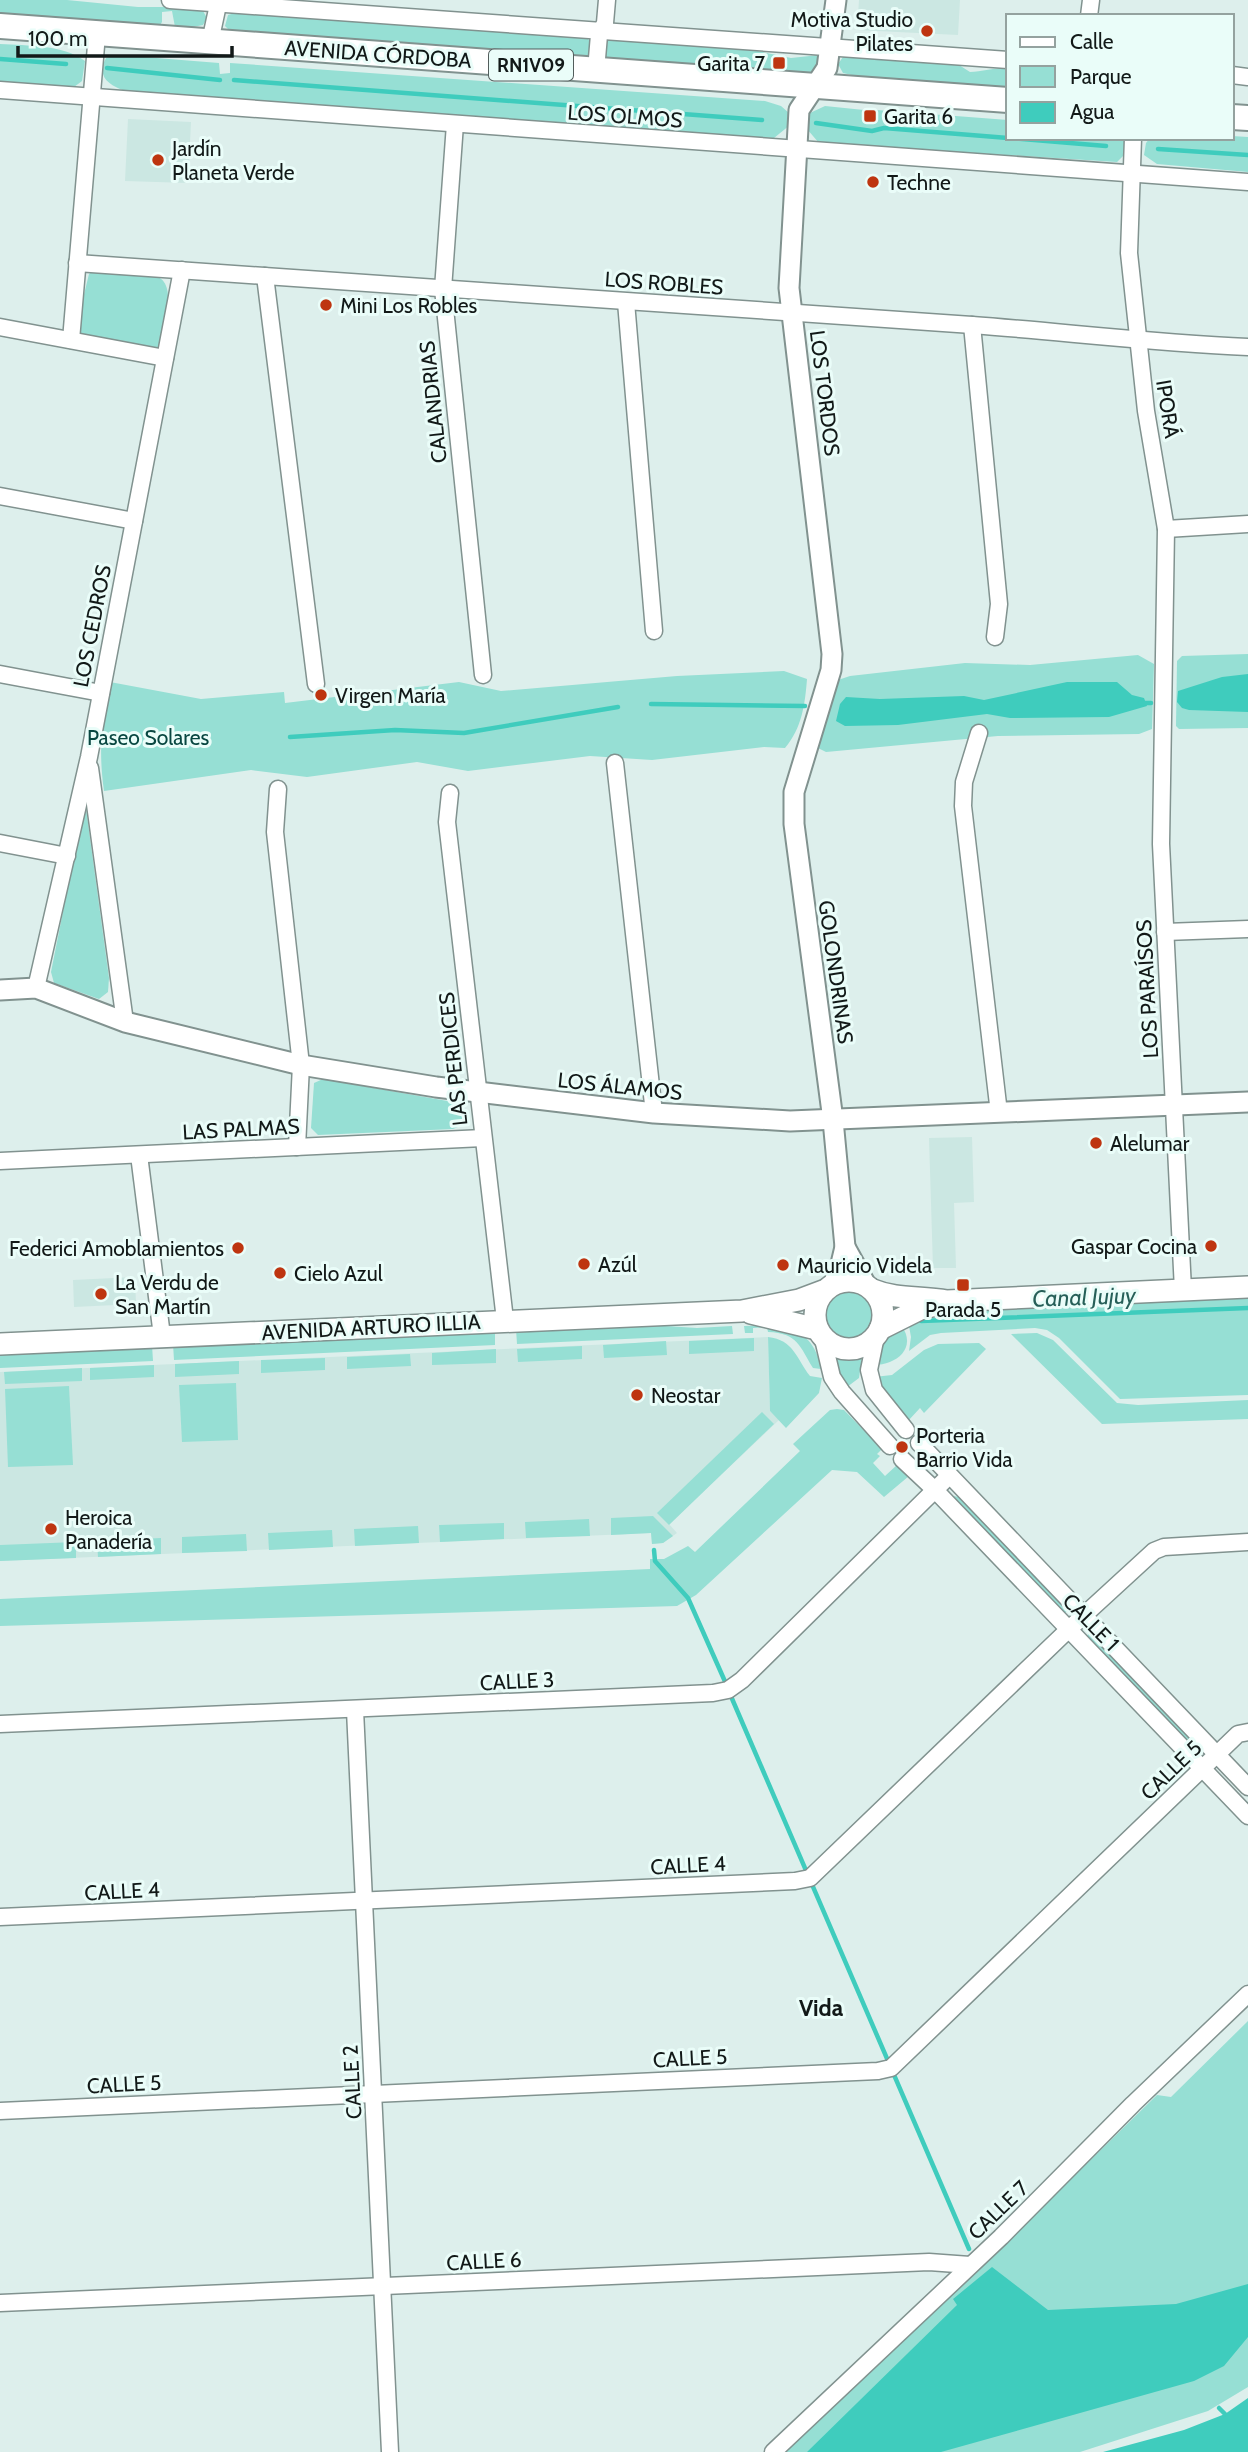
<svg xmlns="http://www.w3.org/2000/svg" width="1248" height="2452" font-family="Cabin,sans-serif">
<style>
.built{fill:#cbe7e2}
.green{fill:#96dfd4}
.water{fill:#3fccbd}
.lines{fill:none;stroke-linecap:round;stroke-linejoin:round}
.stream{stroke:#3fccbd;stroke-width:4.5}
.minor-casing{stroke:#81928f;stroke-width:19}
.tertiary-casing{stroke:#81928f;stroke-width:23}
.secondary-casing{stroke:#81928f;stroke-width:24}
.primary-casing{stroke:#81928f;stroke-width:28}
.minor{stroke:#fff;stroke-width:16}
.tertiary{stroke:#fff;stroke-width:19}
.secondary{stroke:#fff;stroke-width:21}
.primary{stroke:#fff;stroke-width:24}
.poi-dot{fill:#be3510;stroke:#eafdf9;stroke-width:2.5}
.labels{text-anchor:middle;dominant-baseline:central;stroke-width:6;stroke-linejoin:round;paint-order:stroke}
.shield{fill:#eafdf9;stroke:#535d5c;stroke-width:2}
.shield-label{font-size:19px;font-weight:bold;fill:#121918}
.poi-label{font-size:21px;fill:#121918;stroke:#eafdf9;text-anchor:start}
.street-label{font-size:21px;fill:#121918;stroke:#eafdf9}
.park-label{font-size:21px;fill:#084741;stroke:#eafdf9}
.water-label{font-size:23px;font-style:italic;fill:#265f58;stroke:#eafdf9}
.neighbourhood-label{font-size:23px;font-weight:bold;fill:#121918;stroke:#eafdf9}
</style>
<rect width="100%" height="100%" fill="#ddefec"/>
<!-- built -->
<g class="built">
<path d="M859 0H960L958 35 857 30Z"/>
<path d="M128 119 191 122 188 183 125 181Z"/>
<path d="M972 1137 974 1202 954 1203 956 1268H933L929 1138Z"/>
<path d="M135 1277 136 1304 74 1307 73 1280Z"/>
<path d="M768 1337 770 1411 779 1420 669 1524 677 1533 663 1543 652 1544 651 1533 0 1561V1372Z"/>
</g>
<!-- green -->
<g class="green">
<path d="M0 0H67L138 7H181L203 11 207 18 203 25 193 27H175L172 11 162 12V22L160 25 0 13Z"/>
<path d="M238 12 575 36 588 39 593 44V55L587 58 230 31 225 26 228 15Z"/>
<path d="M608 39 753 50 791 58 819 55 818 69 807 73 612 60 606 58 605 49Z"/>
<path d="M0 44C28 46 62 44 85 61L82 81 74 87 0 82Z"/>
<path d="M119 55 219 63 220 74 230 73V63L765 101 781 106 789 113 790 125 774 138 741 136 125 91C109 85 96 77 106 58Z"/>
<path d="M859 55 959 65 970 72C981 72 1000 67 1008 68V88L856 76 843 73 838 64 843 57Z"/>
<path d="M825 106 864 110V120H877V110L1008 120V138H1126L1127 152 1117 162 819 143 807 129 810 113Z"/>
<path d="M1232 136 1248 137V172L1157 164 1144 155 1146 143 1150 138H1232Z"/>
<path d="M102 269 156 276C179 284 163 327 159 346L155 349 83 336 78 331 77 323 89 274 94 270Z"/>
<path d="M1248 654V728L1179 729 1176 726 1177 661 1182 656Z"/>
<path d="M1138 655 1154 664 1152 729 1139 734 998 736 826 752 818 748V738L829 712 838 680 850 676 965 663 1030 665Z"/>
<path d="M784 671 807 679C805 704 802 728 785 748L764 747 652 760 590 756 468 771 417 762 307 777 251 770 104 791C98 747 102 725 110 682L201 699 284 692 285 703 459 682 501 691 677 676Z"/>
<path d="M85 801 109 978 108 992 99 999 54 983 51 972Z"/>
<path d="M323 1079 453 1102 464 1108 468 1117 463 1125 453 1129 318 1135 311 1128 314 1083Z"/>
<circle cx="849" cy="1317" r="26"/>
<path d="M1248 1297V1395L1120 1399 1059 1338 1047 1330 1035 1328 941 1333 930 1335 909 1351 911 1337 909 1326 916 1317 943 1311Z"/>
<path d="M650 1325 697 1328 732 1326 733 1334 517 1344 516 1329Z"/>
<path d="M784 1325C805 1333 817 1345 821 1369L813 1368C800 1347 798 1333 768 1332L767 1327 753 1328V1333H745L744 1326Z"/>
<path d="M901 1325C918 1348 896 1365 874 1365L882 1344Z"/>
<path d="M495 1330V1345L174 1360 173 1344Z"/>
<path d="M1037 1333 1053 1340 1117 1403 1138 1405 1248 1400V1419L1102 1424 1011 1334Z"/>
<path d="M768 1337C794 1340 796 1358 810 1376L822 1378 819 1393 786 1428 770 1411Z"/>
<path d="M754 1338V1351L689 1354V1341Z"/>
<path d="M666 1341 667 1355 604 1358 603 1345Z"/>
<path d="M979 1343 986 1349 924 1413 920 1408 908 1421 896 1411 874 1377 892 1375 924 1350 938 1344Z"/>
<path d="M152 1345 153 1361 0 1368V1352Z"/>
<path d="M582 1346V1359L518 1362 517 1349Z"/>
<path d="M496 1349V1363L432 1365V1353Z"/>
<path d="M410 1354 411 1366 347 1369V1357Z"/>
<path d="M862 1357 859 1378 847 1387 837 1367 835 1358 849 1359Z"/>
<path d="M325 1358V1370L261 1373V1360Z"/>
<path d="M239 1361V1374L175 1377V1364Z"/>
<path d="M154 1365V1377L90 1380V1368Z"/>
<path d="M82 1368V1381L5 1384 4 1372Z"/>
<path d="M236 1383 238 1440 182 1442 179 1385Z"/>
<path d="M69 1386 73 1465 8 1467 5 1389Z"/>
<path d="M837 1409 844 1410 882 1449 877 1454 880 1456 873 1463 885 1476 897 1465 909 1476 884 1497 857 1472 832 1470 696 1595 677 1606 0 1626V1599L650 1569V1559H664L688 1546 695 1552 800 1451 793 1444 830 1410Z"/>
<path d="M762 1412 774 1424 669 1525 657 1513Z"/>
<path d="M953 1496 959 1497 1066 1607 1067 1611 1064 1614 951 1499Z"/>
<path d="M653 1516 673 1536 663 1543 652 1544 651 1533 611 1535V1518Z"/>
<path d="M589 1519 590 1536 526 1538 525 1522Z"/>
<path d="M504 1523V1539L440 1542 439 1525Z"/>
<path d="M418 1526 419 1543 355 1546 354 1529Z"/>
<path d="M332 1530 333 1547 269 1550 268 1533Z"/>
<path d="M246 1534 247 1551 182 1553V1537Z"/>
<path d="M161 1538V1554L98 1557 97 1541Z"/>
<path d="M76 1542V1558L0 1561V1545Z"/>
<path d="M1088 1634H1092L1200 1747V1750L1198 1752 1087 1639Z"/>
<path d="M1248 2021V2387L1208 2411 1080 2452H784L979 2269 1157 2095 1171 2097Z"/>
</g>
<!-- water -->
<g class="water">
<path d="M1248 674V712L1189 710 1182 708 1177 702 1178 691 1222 677Z"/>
<path d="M1067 682H1117L1132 695 1144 698 1147 706 1109 717 1010 718 987 714 898 725 845 726 836 721 840 704 846 697 880 699 964 696 984 700Z"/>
<path d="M992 2267 1048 2310 1176 2304 1248 2284V2337L1224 2366 1194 2381 941 2452H807L957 2305 953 2299Z"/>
<path d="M1248 2398V2452H1103L1184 2430 1225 2414Z"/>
</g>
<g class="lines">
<!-- stream -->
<g class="stream">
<path d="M0 59 66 64"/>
<path d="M107 68 220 80"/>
<path d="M234 80 762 120"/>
<path d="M816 123 872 131 884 128 1008 138"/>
<path d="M1011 138 1106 146"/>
<path d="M1158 149 1248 155"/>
<path d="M1140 703H1151"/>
<path d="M651 704 805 706"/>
<path d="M290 737 395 730 464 733 618 707"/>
<path d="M921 1321 1248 1308"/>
<path d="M654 1550 655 1561 688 1598 727 1686"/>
<path d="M730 1694 969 2249"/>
<path d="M1219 2408 1225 2414"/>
</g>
<defs>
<g id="minor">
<path d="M170 0 1008 60"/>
<path d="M1089 16 1091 0"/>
<path d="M210 42 219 0"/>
<path d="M596 70 599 35 605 23 607 0"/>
<path d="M1232 75 1248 77"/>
<path d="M0 90 1248 182"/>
<path d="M455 124 443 289 483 675"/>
<path d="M1133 138 1129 253 1146 411 1166 529 1161 844 1183 1290"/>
<path d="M77 263 972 325C1064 332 1156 343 1248 347"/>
<path d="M265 276 316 684"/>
<path d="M626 302 654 631"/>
<path d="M972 325 999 604 995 637"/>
<path d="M0 327 165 358"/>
<path d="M71 340 97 34"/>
<path d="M0 496 134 521"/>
<path d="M1166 529 1248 524"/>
<path d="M0 674 101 693"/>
<path d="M979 733 964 782 963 806 999 1113"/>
<path d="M615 763 654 1113"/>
<path d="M90 768 125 1022"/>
<path d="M278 789 275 832 301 1065 297 1147"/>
<path d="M450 793 447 822 505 1320"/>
<path d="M0 843 67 856"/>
<path d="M1165 932 1248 929"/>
<path d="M36 988 89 757 182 270"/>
<path d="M139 1155 162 1336"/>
<path d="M0 1161 483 1138"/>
<path d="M876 1336 869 1370 874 1390 906 1430"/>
<path d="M823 1339 832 1377 842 1392 890 1446"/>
<path d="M919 1443 1248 1787"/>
<path d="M902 1459 935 1490 1248 1816"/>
<path d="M355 1710 390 2452"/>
<path d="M0 1724 713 1693 728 1690 742 1680 949 1476"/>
<path d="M0 1917 795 1881 810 1878 1069 1629 1154 1551 1164 1547 1248 1542"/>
<path d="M0 2111 878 2071 891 2068 1238 1734 1248 1732"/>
<path d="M0 2303 929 2262 970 2265"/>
<path d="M773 2452 1001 2237 1133 2104 1248 1994"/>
</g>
<g id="tertiary">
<path d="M0 990 36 988 125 1022 301 1065 436 1087 654 1113 790 1121 1248 1102"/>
<path d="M845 1247 866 1285"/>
<path d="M833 1284 840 1268 845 1247 833 1120 794 824V792L831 670 832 654 789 288 799 110 827 68 836 0"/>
</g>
<g id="secondary">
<circle cx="849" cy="1315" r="34"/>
<path d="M873 1290C897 1300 921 1296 947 1301L1248 1287"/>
<path d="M751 1313 817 1329"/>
<path d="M880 1329 920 1309 939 1304"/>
<path d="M0 1344 742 1311 799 1300 823 1291"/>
</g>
<g id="primary">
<path d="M0 26 1008 100"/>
<path d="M1232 117 1248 118"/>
</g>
</defs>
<!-- minor casing -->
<use href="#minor" class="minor-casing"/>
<!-- tertiary casing -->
<use href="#tertiary" class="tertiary-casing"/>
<!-- secondary casing -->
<use href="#secondary" class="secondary-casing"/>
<!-- primary casing -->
<use href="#primary" class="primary-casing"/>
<!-- minor -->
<use href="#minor" class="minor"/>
<!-- tertiary -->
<use href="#tertiary" class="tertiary"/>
<!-- secondary -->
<use href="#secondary" class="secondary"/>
<!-- primary -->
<use href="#primary" class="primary"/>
</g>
<!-- markers -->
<g class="poi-dot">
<circle cx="927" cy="31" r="7"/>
<rect x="772" y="56" width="14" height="14" rx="3.5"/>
<rect x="863" y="109" width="14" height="14" rx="3.5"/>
<circle cx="158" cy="160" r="7"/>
<circle cx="873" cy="182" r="7"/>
<circle cx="326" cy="305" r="7"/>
<circle cx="321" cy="695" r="7"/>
<circle cx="1096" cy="1143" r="7"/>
<circle cx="1211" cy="1246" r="7"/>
<circle cx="238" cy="1248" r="7"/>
<circle cx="584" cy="1264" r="7"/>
<circle cx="783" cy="1265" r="7"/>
<circle cx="280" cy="1273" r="7"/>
<rect x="956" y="1278" width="14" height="14" rx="3.5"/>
<circle cx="101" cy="1294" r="7"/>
<circle cx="637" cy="1395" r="7"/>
<circle cx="902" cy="1447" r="7"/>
<circle cx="51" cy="1529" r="7"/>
</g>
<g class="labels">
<!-- shield labels -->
<rect class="shield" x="489" y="49.5" width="84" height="31" rx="5"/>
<g class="shield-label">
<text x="531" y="65">RN1V09</text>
</g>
<!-- poi labels -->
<g class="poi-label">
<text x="913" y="19" text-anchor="end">Motiva Studio<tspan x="913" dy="24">Pilates</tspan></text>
<text x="765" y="63" text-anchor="end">Garita 7</text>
<text x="884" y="116">Garita 6</text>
<text x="172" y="148">Jardín<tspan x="172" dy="24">Planeta Verde</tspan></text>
<text x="887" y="182">Techne</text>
<text x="340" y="305">Mini Los Robles</text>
<text x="335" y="695">Virgen María</text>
<text x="1110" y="1143">Alelumar</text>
<text x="1197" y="1246" text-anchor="end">Gaspar Cocina</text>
<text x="224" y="1248" text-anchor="end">Federici Amoblamientos</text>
<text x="598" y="1264">Azúl</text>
<text x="797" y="1265">Mauricio Videla</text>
<text x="294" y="1273">Cielo Azul</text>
<text x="115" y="1282">La Verdu de<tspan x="115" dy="24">San Martín</tspan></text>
<text x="963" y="1309" text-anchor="middle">Parada 5</text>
<text x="651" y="1395">Neostar</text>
<text x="916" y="1435">Porteria<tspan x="916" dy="24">Barrio Vida</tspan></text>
<text x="65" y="1517">Heroica<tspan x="65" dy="24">Panadería</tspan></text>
</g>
<!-- street labels -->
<g class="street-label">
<text transform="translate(378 54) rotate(4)">AVENIDA CÓRDOBA</text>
<text transform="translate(625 116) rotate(4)">LOS OLMOS</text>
<text transform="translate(664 283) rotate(4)">LOS ROBLES</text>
<text transform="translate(825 393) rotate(83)">LOS TORDOS</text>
<text transform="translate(433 402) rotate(-96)">CALANDRIAS</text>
<text transform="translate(1168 409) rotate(81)">IPORÁ</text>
<text transform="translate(92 626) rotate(-79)">LOS CEDROS</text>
<text transform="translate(836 972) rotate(82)">GOLONDRINAS</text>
<text transform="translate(1147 989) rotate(-93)">LOS PARAÍSOS</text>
<text transform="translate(453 1059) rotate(-96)">LAS PERDICES</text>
<text transform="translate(620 1086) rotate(6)">LOS ÁLAMOS</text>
<text transform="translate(241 1129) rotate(-3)">LAS PALMAS</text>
<text transform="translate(371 1327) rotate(-3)">AVENIDA ARTURO ILLIA</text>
<text transform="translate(1091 1622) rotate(46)">CALLE 1</text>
<text transform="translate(517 1681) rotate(-3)">CALLE 3</text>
<text transform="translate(1171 1770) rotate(-44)">CALLE 5</text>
<text transform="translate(688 1865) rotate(-3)">CALLE 4</text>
<text transform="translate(122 1891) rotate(-3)">CALLE 4</text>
<text transform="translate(690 2058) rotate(-3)">CALLE 5</text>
<text transform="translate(352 2082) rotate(-93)">CALLE 2</text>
<text transform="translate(124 2084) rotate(-3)">CALLE 5</text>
<text transform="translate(998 2210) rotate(-44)">CALLE 7</text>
<text transform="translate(484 2261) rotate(-3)">CALLE 6</text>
</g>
<!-- park labels -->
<g class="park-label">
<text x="148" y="737">Paseo Solares</text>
</g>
<!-- water labels -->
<g class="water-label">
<text transform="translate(1084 1297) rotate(-2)">Canal Jujuy</text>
</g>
<!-- neighbourhood labels -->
<g class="neighbourhood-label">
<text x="821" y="2008">Vida</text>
</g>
</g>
<!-- legend -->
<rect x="1006" y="14" width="228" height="126" fill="#eafdf9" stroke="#94a29f" stroke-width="2"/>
<rect x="1020" y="37" width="35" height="10" fill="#ffffff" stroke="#94a29f" stroke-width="2"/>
<text x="1070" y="49" font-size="21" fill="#121918">Calle</text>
<rect x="1020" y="66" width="35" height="21" fill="#96dfd4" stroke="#94a29f" stroke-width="2"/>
<text x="1070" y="84" font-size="21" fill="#121918">Parque</text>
<rect x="1020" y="102" width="35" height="21" fill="#3fccbd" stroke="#94a29f" stroke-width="2"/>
<text x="1070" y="119" font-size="21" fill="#121918">Agua</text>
<!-- scale -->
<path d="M18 46v10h214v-10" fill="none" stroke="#121918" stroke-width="3.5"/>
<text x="28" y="46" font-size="21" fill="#121918" stroke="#eafdf9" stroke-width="5" paint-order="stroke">100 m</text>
</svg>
